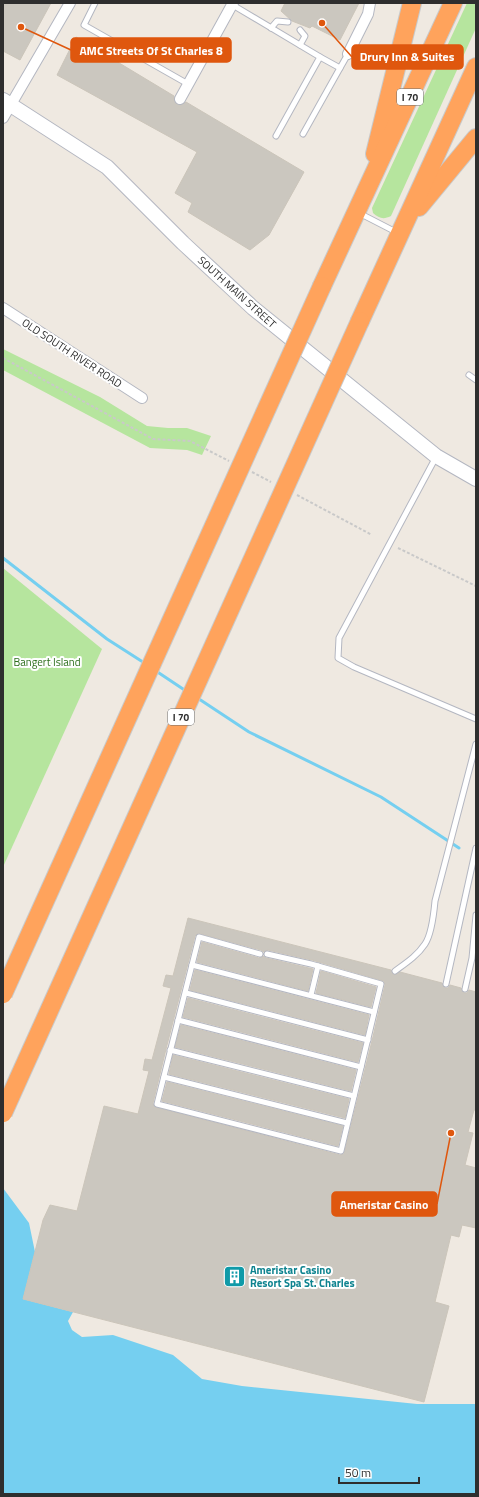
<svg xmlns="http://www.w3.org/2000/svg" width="479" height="1497" font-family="'Titillium Web',sans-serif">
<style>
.green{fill:#b6e59e}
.water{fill:#75cff0}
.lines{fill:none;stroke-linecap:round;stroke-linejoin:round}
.stream{stroke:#75cff0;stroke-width:3}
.building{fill:#cbc7bf;stroke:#cbc5ba;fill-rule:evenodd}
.lane-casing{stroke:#b4b7c1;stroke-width:7}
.street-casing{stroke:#b4b7c1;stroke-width:12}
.secondary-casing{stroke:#b4b7c1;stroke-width:16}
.highway-casing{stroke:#c9c9c9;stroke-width:20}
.path{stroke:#c9c9c9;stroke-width:2;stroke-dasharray:3 2;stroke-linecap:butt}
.lane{stroke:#fff;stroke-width:5}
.street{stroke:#fff;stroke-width:10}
.secondary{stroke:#fff;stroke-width:14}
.highway{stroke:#ffa35c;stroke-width:18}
.highway-bridge-casing{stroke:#c9c9c9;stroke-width:20;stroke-linecap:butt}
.highway-bridge{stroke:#ffa35c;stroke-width:18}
.labels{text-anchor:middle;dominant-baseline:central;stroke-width:4;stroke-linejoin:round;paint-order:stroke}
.shield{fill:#fff;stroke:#6d6d6d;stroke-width:1}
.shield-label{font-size:10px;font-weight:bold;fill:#2e2e2e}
.street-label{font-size:11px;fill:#2e2e2e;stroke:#fff}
.park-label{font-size:11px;fill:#2c6e1b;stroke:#fff}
.culture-label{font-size:11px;font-weight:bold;fill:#0d838f;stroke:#fff;text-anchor:start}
.leader{fill:none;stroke:#df570e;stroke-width:1.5}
.callout-dot{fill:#df570e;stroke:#fff;stroke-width:1.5}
.callout{fill:#df570e;stroke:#df570e;stroke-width:1.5}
.callout-label{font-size:12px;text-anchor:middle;font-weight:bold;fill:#fff}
</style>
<rect width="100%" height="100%" fill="#efe9e1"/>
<!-- green -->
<g class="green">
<path d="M467 3H476V28L391 216C383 220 379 218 373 213L372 208Z"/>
<path d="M3 349 100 397 147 426 168 428H187L211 436 202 455 187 450 150 448 3 370Z"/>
<path d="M3 568 102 649 3 867Z"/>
</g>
<!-- water -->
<path class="water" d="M3 1188 29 1223 35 1252 23 1299 73 1312 68 1321 72 1330 82 1337 113 1335 173 1355 202 1379 242 1386 417 1404H476V1494H3Z"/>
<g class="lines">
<!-- stream -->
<g class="stream">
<path d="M3 558 107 639 146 664"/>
<path d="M156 671 186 691"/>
<path d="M196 697 249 732 381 797 459 848"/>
</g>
</g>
<!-- building -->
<g class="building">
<path d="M3 3H51L20 60 3 51Z"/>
<path d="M285 3H359L340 40 312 26 310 28 292 21 281 11Z"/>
<path d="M76 37 174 96V100L177 104 181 105 186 102 304 172 269 235 250 250 188 212 192 203 175 193 197 152 57 75Z"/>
<path d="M188 918 391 970 394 975 400 972 442 983 445 988H448L450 985 461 988 464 993H467L469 990 476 992V1110H474L468 1132 473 1133 465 1165 476 1168V1228L462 1225 459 1237 451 1235 435 1302 449 1306 424 1402 23 1299 43 1220 50 1205 77 1211 104 1106 138 1114 149 1071 143 1070 145 1059 152 1060 171 988 163 986 166 975 173 976ZM198 933 261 950 264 952 268 950 312 960 384 981 385 985 372 1041 344 1154 340 1155 154 1107 153 1103 166 1049 195 936Z"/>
<path d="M202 942 259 958 263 956 266 958 313 969 308 991 197 962Z"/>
<path d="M195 970 369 1015 365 1035 190 990Z"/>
<path d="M321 971 376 987 371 1007 316 993Z"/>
<path d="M188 998 363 1043 358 1062 183 1017Z"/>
<path d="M181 1025 356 1070 351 1091 175 1047Z"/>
<path d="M173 1055 349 1099 345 1118 169 1074Z"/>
<path d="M167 1082 343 1126 338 1146 162 1101Z"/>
</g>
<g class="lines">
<defs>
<g id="lane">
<path d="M95 3 84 25 188 84"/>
<path d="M231 4 320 57 276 136"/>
<path d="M271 28 277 21 288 22"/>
<path d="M300 45 305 36 300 30"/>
<path d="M320 57 340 68 348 54"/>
<path d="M303 134 340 68"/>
<path d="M359 213 396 232"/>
<path d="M469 375 476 380"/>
<path d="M436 457 339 638 338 658 354 667 476 719"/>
<path d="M260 954 199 937 157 1104 341 1151 381 984 311 964 267 954"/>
<path d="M192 965 374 1012"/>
<path d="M395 971C406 963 417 956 425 944 431 935 434 912 435 901L476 744"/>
<path d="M446 984 476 848"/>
<path d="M465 989 472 958 476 915"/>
<path d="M186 993 368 1040"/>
<path d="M311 995 318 966"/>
<path d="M178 1020 361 1067"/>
<path d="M170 1050 354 1096"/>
<path d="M164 1077 347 1123"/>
</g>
<g id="street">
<path d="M348 54 368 14 370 3"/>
<path d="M180 99 233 3"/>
<path d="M3 118 70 3"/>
<path d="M3 308 142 398"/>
</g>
<path id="secondary" d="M3 100 107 167 183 243 253 308 436 456 476 479"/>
<g id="highway">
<path d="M375 154 412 3"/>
<path d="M419 207 476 138"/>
<path d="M322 286 453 3"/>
<path d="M360 321 476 67"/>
</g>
</defs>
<!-- lane casing -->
<use href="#lane" class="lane-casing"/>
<!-- street casing -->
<use href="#street" class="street-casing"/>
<!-- secondary casing -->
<use href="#secondary" class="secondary-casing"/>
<!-- highway casing -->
<use href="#highway" class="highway-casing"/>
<!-- path -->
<g class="path">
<path d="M3 358 153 439 190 441 229 461"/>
<path d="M252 472 271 482"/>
<path d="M297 495 372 535"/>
<path d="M398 548 476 586"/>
</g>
<!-- lane -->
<use href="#lane" class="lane"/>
<!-- street -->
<use href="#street" class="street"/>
<!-- secondary -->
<use href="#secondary" class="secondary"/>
<!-- highway -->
<use href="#highway" class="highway"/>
<defs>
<g id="highway-bridge">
<path d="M3 994 322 286"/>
<path d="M3 1113 360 321"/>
</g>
</defs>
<!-- highway-bridge casing -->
<use href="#highway-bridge" class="highway-bridge-casing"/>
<!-- highway-bridge -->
<use href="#highway-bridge" class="highway-bridge"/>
</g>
<!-- icons -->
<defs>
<symbol id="building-square" viewBox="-11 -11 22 22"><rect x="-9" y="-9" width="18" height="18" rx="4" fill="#0f9aa8" stroke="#fff"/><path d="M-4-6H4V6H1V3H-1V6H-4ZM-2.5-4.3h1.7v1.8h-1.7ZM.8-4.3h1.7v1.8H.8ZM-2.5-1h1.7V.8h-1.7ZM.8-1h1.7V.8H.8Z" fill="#fff"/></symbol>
</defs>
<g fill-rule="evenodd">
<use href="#building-square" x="222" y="1264" width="25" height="25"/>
</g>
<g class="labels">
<!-- shield labels -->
<g class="shield">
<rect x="397" y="89" width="26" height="16" rx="3"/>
<rect x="168" y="709" width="26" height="16" rx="3"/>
</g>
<g class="shield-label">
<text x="410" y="97">I 70</text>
<text x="181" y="717">I 70</text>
</g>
<!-- street labels -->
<g class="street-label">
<text transform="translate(237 292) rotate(42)">SOUTH MAIN STREET</text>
<text transform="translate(72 353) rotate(33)">OLD SOUTH RIVER ROAD</text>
</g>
<!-- park labels -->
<g class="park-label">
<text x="47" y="662">Bangert Island</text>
</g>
<!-- culture labels -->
<g class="culture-label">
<text x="250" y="1270">Ameristar Casino<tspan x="250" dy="13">Resort Spa St. Charles</tspan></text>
</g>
</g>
<!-- callouts -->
<path class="leader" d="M21 27L71 50M322 23L352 57M451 1133L437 1204"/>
<g class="callout-dot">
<circle cx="21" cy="27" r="4"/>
<circle cx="322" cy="23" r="4"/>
<circle cx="451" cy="1133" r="4"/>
</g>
<g class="callout">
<rect x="71" y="38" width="160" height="24" rx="4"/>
<rect x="352" y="45" width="111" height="24" rx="4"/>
<rect x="332" y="1192" width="105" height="24" rx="4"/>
</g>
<g class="callout-label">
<text x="151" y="55">AMC Streets Of St Charles 8</text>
<text x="407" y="61">Drury Inn &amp; Suites</text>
<text x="384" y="1209">Ameristar Casino</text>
</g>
<!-- border -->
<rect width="479" height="1497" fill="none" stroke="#2e2e2e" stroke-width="8"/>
<!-- scale -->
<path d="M339 1477v6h80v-6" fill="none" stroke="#2e2e2e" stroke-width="2"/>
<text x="345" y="1477" font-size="12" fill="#2e2e2e" stroke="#ffffff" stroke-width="3" paint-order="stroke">50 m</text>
</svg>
